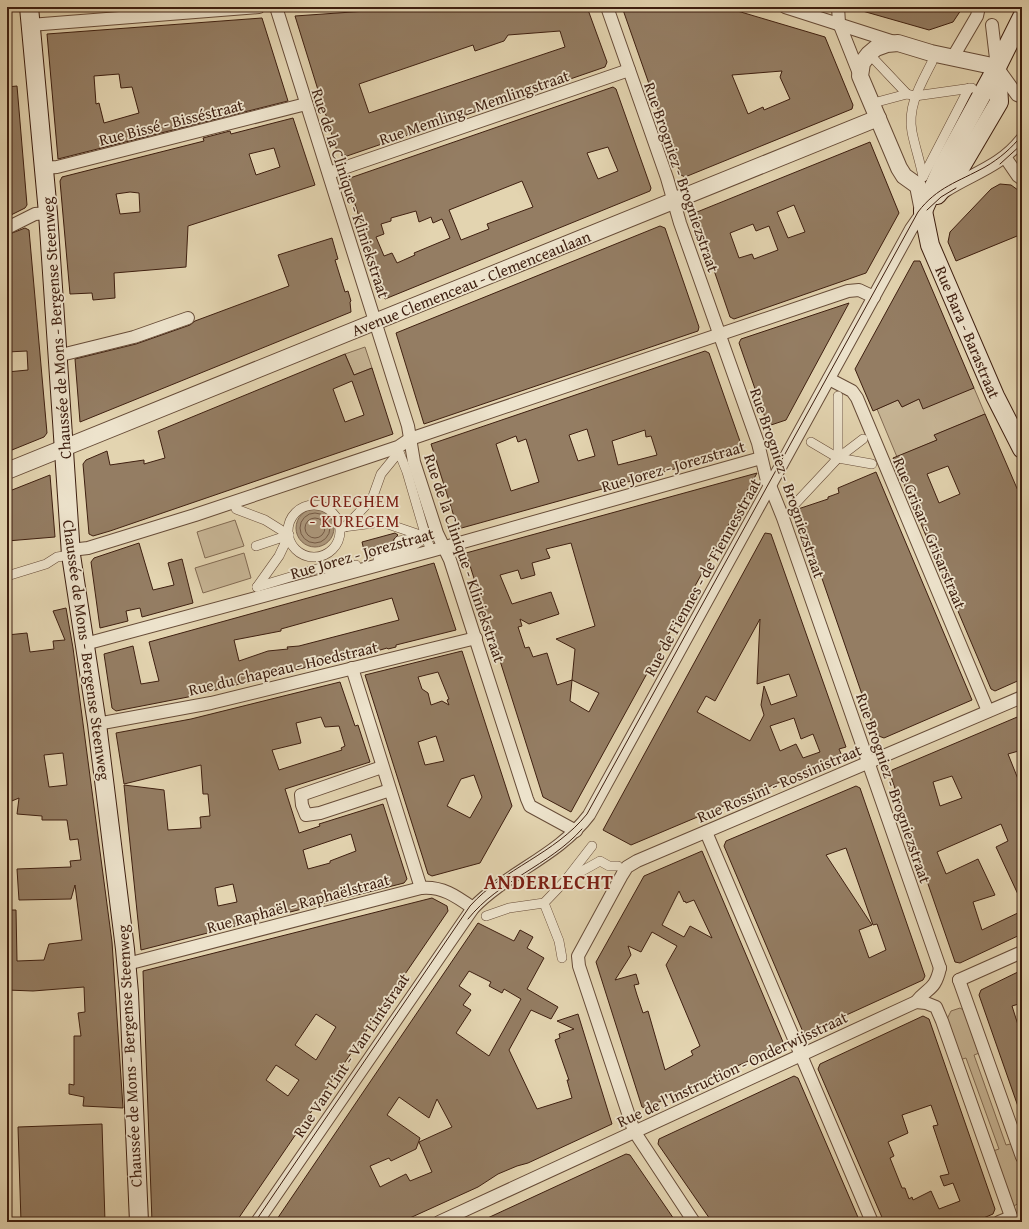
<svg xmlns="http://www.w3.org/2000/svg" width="1029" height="1229" font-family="'Gentium Book Plus',serif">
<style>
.green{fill:#c7b595;stroke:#826a52}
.water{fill:#ab967a;stroke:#7f6650}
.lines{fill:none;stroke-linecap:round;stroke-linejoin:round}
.shore{stroke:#745a45;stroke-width:1}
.building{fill:#947d63;stroke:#3e1f10;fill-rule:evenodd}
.pedestrian-casing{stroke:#674c38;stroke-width:10}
.minor-casing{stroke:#674c38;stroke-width:14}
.tertiary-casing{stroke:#674c38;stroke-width:18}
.secondary-casing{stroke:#3e1f10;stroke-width:20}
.pedestrian{stroke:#ede3cc;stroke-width:9}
.minor{stroke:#ede3cc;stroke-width:12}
.tertiary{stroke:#ede3cc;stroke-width:16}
.secondary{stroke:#ede3cc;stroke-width:18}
.tram{stroke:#3e1f10;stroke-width:1}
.labels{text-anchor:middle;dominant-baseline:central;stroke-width:3.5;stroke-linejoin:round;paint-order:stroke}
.street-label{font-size:16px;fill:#3e1f10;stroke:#ede3cc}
.neighbourhood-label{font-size:17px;letter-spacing:1px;fill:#7a1f14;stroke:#ede3cc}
.district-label{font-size:20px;font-weight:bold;letter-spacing:1px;fill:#7a1f14;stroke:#ede3cc}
</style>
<rect width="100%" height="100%" fill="#e3d4b0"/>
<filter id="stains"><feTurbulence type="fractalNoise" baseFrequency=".005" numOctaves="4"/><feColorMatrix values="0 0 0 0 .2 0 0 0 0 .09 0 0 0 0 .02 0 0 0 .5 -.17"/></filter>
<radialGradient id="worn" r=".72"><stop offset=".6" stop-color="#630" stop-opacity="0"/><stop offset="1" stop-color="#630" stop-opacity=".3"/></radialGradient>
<!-- green -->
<g class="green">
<path d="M365 347 372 368 354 375 345 354Z"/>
<path d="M974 388 985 414 935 435 937 440 897 457 877 409 898 400 902 407 919 399Z"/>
<path d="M235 520 244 546 205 558 197 532Z"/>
<path d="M244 553 251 578 203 593 195 568Z"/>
<path d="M960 1008 967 1012 982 1052 974 1055 1006 1145 1015 1143 1022 1168V1201L1014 1206 1010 1205 990 1152 999 1149 966 1058 959 1060 947 1019 951 1011Z"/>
</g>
<!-- water -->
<circle class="water" cx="315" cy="528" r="19"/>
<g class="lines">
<!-- shore -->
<g class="shore">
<circle cx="315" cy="528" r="15"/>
<circle cx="315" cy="528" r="10"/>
</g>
</g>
<!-- building -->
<g class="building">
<path d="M423 7H587L607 62 605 67 347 156 337 151 295 16ZM560 31 565 47 369 113 359 84 473 45 475 51 504 41 508 35Z"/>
<path d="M622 7H724L825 37 853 105 852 109 685 177 681 175ZM782 71 780 77 790 99 764 110 763 107 748 114 732 75Z"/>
<path d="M860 7H963L953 22 929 30 859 10Z"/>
<path d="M262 18 288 101 58 159 47 34ZM119 74 121 88 132 87 139 113 104 123 99 103 96 104 94 76Z"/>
<path d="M17 86 27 205 25 208 7 217V87Z"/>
<path d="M613 87 616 89 651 188 650 191 385 299 348 182 350 178ZM608 147 618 171 598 179 587 153ZM522 181 533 207 487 224 489 229 461 240 449 210ZM416 211 419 222 431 217 433 223 442 219 450 238 414 253 415 255 397 263 392 253 384 256 376 237 384 234 381 224 391 221V218Z"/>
<path d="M293 118 315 185 188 226 186 267 114 273 115 298 93 300 92 293 70 294 60 181 62 177 204 141 203 138 230 131 231 134ZM274 148 280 167 256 175 249 154ZM130 192 139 193 140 212 120 214 116 194Z"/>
<path d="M870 142 899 213 866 273 734 319 730 317 695 215 697 212ZM794 205 805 232 788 238 777 212ZM753 224 756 231 769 226 778 250 754 259 752 254 739 258 730 233Z"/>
<path d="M1000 184 1011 185 1022 193V234L956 261 948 242 950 232 991 189Z"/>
<path d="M660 226 665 228 699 327 698 331 424 424 396 333Z"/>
<path d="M25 228 29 230 47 433 44 437 7 452V372L28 370 27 351 7 352V235Z"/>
<path d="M332 238 338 259 335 260 345 292 348 291 351 301 350 302 351 312 80 422 75 359 136 344 190 325 195 321 289 286 278 255Z"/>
<path d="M914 261H920L974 388 923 409 919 399 902 407 898 400 873 411 855 369Z"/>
<path d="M849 303 786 420 768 426 739 343 741 339Z"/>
<path d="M705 351 709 353 742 447 739 451 458 529 431 444ZM587 429 595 456 578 461 569 435ZM645 430 646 437 651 436 657 455 618 465 612 441ZM516 436 518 442 526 439 539 482 511 491 496 444Z"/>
<path d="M345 354 354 375 372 368 393 434 110 531 93 536 89 534 83 464 86 460 107 451 110 465 144 460V464L165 458 158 431ZM352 381 364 415 345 422 333 389Z"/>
<path d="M985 414 1022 500V679L995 691 991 689 893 458 937 440 934 435ZM948 466 960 494 939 503 927 474Z"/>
<path d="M876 472 972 700 884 738 876 735 798 509 828 499V497L839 493 838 488Z"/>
<path d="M757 473 571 812 543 797 466 553ZM571 543 595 626 556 639 575 649 572 680 557 685 547 653 533 657 529 647 525 648 518 627 522 626 520 619 529 624 559 614 551 592 512 604 500 575 518 570 521 579 535 575 532 563 550 558 546 549ZM572 680 599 693 589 712 570 701Z"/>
<path d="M50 475 55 537 7 541V492Z"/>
<path d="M395 533 398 535 394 539 393 542 399 547 376 553 372 557 366 559 362 542Z"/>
<path d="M765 533 771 534 846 747 839 749 842 756 631 845 603 830ZM760 619 757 684 789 674 797 696 771 705 764 686 761 705 764 715 750 741 697 712 706 696 715 701ZM794 718 801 739 813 734 820 752 803 758 796 744 780 751 770 726Z"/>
<path d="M139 543 153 590 174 585 168 563 182 559 193 603 142 617 140 608 126 611 128 621 100 628 91 562 94 558Z"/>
<path d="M434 563 456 630 396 645V647L388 649 387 648 370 653 359 654 188 697 116 711 112 708 104 654 133 646 141 684 159 681 149 642ZM392 598 399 620 299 646 287 647 288 649 268 651 239 661 234 640 281 631V629Z"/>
<path d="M66 608 73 648 112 942 123 1108 83 1106 84 1097 69 1094V1084L74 1085V1036H81L78 1013 85 1012 84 987 33 991 7 990V910H16L17 961 44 960 49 944 82 940 75 885 71 899 19 900 18 885 17 869 71 867 70 861 81 860 78 839 70 840 67 820H42V816L17 814 19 798 7 803V635L27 633 30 652 54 649 53 641 65 640 53 611ZM63 753 67 785 49 787 44 755Z"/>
<path d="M462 651 512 806 480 863 432 876 428 874 365 675ZM438 672 449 699 447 700 449 705 442 701 431 705 428 693 422 689 418 677ZM436 736 444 761 425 765 418 742ZM474 775 482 797 470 818 447 806 461 779Z"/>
<path d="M340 682 355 726 358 725 370 762 285 789 299 833 320 826 319 824 383 804 407 879 404 883 141 950 124 785 164 790 168 830 201 828 200 817 210 816 208 794H203L201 765 124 784 116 733 191 719ZM321 717 325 727 339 726 345 746 341 748 342 750 279 770 272 750 301 743 296 723ZM351 834 356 851 330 861V863L308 869 303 850ZM233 884 237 902 218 906 215 888Z"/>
<path d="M1022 715V750L1008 754 1018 779 1022 778V903L996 847 1008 841 1001 824 937 852 946 874 978 859 995 895 973 902 982 930 1022 911V934L960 963 955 962 890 774 892 770ZM952 776 962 798 940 806 933 782Z"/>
<path d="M856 786 860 788 925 976 923 980 807 1033 803 1032 724 846 726 841ZM846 848 873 925 877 924 886 950 869 958 859 930 872 925 826 855Z"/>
<path d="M702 851 783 1042 781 1046 646 1108 642 1107 596 962 644 876ZM679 891 684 902 685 901 686 903 694 900 712 938 690 926 684 937 662 925ZM652 932 677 946 666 965 700 1046 691 1051 693 1055 665 1070 648 1011 643 1013 637 995 634 985 639 984 636 974 615 980 631 955 628 946 641 952Z"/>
<path d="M432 898 447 906 448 911 236 1222H152L143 971ZM316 1014 336 1027 316 1060 295 1045ZM276 1065 299 1080 288 1096 266 1080Z"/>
<path d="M478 923 514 941 520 930 533 937 527 948 544 958 527 989 558 1007 551 1019 531 1010 509 1050 537 1109 572 1098 567 1080H569L555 1040 560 1038 559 1034 574 1029 557 1021 578 1014 612 1124 528 1163 517 1166 498 1174 478 1187 401 1222H275ZM469 971 491 982 489 986 502 993 504 989 521 999 489 1056 456 1033 471 1010 463 1005 471 994 459 986ZM399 1097 429 1118 437 1099 452 1127 419 1142 432 1172 410 1181 406 1174 380 1187 370 1166 389 1158 391 1161 416 1149 420 1138 387 1115Z"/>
<path d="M1022 970V1003L1012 1006 1019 1028 1022 1027 1021 1115 979 995 981 990Z"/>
<path d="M923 1016 929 1019 995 1209 993 1214 974 1222H884L818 1069 820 1064ZM931 1105 938 1125 933 1126 949 1174 940 1176 944 1186 953 1183 960 1201 939 1209 931 1191 913 1200 912 1197 909 1199 905 1188H902L890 1158 894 1156 888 1142 908 1133 902 1115Z"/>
<path d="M794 1076 798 1078 860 1222H712L658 1144 659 1139Z"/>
<path d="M102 1124 105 1222H21L18 1127Z"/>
<path d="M626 1154 630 1155 676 1222H479Z"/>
</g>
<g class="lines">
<defs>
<g id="pedestrian">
<path d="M872 57 907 94"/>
<path d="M877 102 907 94 915 96 972 88"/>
<path d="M923 177C920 161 915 147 912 132 907 106 921 84 932 62"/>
<path d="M923 177 969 88"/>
<path d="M838 396V458L872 464"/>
<path d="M811 442 838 458 863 439"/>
<path d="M795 504 838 458"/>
<circle cx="314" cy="531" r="26"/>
<path d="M236 509 265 520 289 535"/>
<path d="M343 527 382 522 426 537 430 548"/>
<path d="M345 527 372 499 381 474 399 452 407 472 426 537"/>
<path d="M399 541 424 537"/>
<path d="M256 546 289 535 279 556 257 587"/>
<path d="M378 559 406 551 426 537"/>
<path d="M7 576 46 564 57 557 64 556"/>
<path d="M257 587 320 568 337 570 356 565"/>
<path d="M568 877 592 846"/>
<path d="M544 903 559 941 562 958"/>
<path d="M486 916 509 908 544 903 566 880 600 861 609 866H618"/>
</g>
<g id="minor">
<path d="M276 7 408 426 414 462 437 533 450 560 527 799 530 806 576 831"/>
<path d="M607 7 667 178 680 223 758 443 767 481 769 483 783 518 940 968"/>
<path d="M785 7 894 42"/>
<path d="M838 7 839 23 860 76"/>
<path d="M30 25 259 7"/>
<path d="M992 25 997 67 1017 95 1022 97"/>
<path d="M953 57 977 16 979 7"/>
<path d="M1005 157 1018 176 1022 179"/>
<path d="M44 168 57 167 306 104"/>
<path d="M329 173 629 70"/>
<path d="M945 191C973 173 1000 167 1022 139"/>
<path d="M7 228 35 214 48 213"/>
<path d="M57 356 134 337 188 318"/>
<path d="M829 379 852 391 857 398 988 711"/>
<path d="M71 550 88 548 195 515 398 447 410 439 848 291 859 290 874 297"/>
<path d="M85 644 431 551 761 458"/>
<path d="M352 668 421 888"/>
<path d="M97 724 211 703 476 638"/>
<path d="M382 767 301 795 302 805 306 815 320 813 390 790"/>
<path d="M706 832 872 1222"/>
<path d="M127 964 421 888C442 886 456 896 473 908"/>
<path d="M959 980 1022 1157"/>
<path d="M959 980 1022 952"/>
<path d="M916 1002 926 1003 936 1007 942 1021 1013 1222"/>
<path d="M257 1222 473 908C508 872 558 856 589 815L911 229 925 209"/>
<path d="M439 1222 916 1002C928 987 935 991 940 968"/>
<path d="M694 1222 634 1131 579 966 578 956 622 875 627 867 637 861 1022 697"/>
<path d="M999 1222 1011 1217"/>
</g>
<g id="tertiary">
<path d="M923 211 918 186 904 176 899 168 860 76 862 63 869 54 876 48 887 44 898 43 931 53 997 67"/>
<path d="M7 471 878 118"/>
</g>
<g id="secondary">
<path d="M29 7 48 213 71 555 97 724 125 949 129 993 139 1222"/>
<path d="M937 195 962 165 999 102 997 67"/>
<path d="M923 211 930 245 995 396 1022 449"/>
<path d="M923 211 943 166 997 67 1022 17"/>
</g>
</defs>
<!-- pedestrian casing -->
<use href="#pedestrian" class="pedestrian-casing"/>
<!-- minor casing -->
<use href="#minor" class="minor-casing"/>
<!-- tertiary casing -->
<use href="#tertiary" class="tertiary-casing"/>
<!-- secondary casing -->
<use href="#secondary" class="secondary-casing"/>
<!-- pedestrian -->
<use href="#pedestrian" class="pedestrian"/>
<!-- minor -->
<use href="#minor" class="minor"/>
<!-- tertiary -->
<use href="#tertiary" class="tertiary"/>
<!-- secondary -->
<use href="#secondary" class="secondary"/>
<!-- tram -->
<g class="tram">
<path d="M1000 164 1022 144"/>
<path d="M927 210 941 197 956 188"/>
<path d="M468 919C499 880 549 866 582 829"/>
<path d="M255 1222 470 906C504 868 555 854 587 814L918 212C937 187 958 182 985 167 999 159 1012 148 1022 135"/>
</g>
</g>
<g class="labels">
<!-- street labels -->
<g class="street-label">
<text transform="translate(474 107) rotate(-19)">Rue Memling - Memlingstraat</text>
<text transform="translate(171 122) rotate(-14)">Rue Bissé - Bisséstraat</text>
<text transform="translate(682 177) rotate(71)">Rue Brogniez - Brogniezstraat</text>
<text transform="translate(351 193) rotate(72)">Rue de la Clinique - Kliniekstraat</text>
<text transform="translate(471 283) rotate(-22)">Avenue Clemenceau - Clemenceaulaan</text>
<text transform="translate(56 328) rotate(-94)">Chaussée de Mons - Bergense Steenweg</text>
<text transform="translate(968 332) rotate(67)">Rue Bara - Barastraat</text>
<text transform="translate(673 466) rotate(-16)">Rue Jorez - Jorezstraat</text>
<text transform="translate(788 483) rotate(71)">Rue Brogniez - Brogniezstraat</text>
<text transform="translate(930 533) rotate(67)">Rue Grisar - Grisarstraat</text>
<text transform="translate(362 553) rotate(-16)">Rue Jorez - Jorezstraat</text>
<text transform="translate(465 558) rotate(71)">Rue de la Clinique - Kliniekstraat</text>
<text transform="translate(702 577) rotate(-61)">Rue de Fiennes - de Fiennesstraat</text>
<text transform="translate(87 650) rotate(82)">Chaussée de Mons - Bergense Steenweg</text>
<text transform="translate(283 668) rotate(-13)">Rue du Chapeau - Hoedstraat</text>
<text transform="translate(779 783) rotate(-23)">Rue Rossini - Rossinistraat</text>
<text transform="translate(894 788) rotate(71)">Rue Brogniez - Brogniezstraat</text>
<text transform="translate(298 903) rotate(-15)">Rue Raphaël - Raphaëlstraat</text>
<text transform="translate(351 1055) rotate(-56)">Rue Van Lint - Van Lintstraat</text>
<text transform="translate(129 1056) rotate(-93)">Chaussée de Mons - Bergense Steenweg</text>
<text transform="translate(732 1069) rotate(-25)">Rue de l'Instruction - Onderwijsstraat</text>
</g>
<!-- neighbourhood labels -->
<g class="neighbourhood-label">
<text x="355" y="500">CUREGHEM<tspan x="355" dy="20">- KUREGEM</tspan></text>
</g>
<!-- district labels -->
<g class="district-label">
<text x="549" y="881">ANDERLECHT</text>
</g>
</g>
<!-- margin -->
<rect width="1029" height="1229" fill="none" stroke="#e3d4b0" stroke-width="24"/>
<rect x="8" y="8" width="1013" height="1213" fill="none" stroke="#3e1f10" stroke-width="2"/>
<rect x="12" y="12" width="1005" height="1205" fill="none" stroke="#3e1f10"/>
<rect width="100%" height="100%" filter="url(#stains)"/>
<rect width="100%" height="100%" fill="url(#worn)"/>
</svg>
